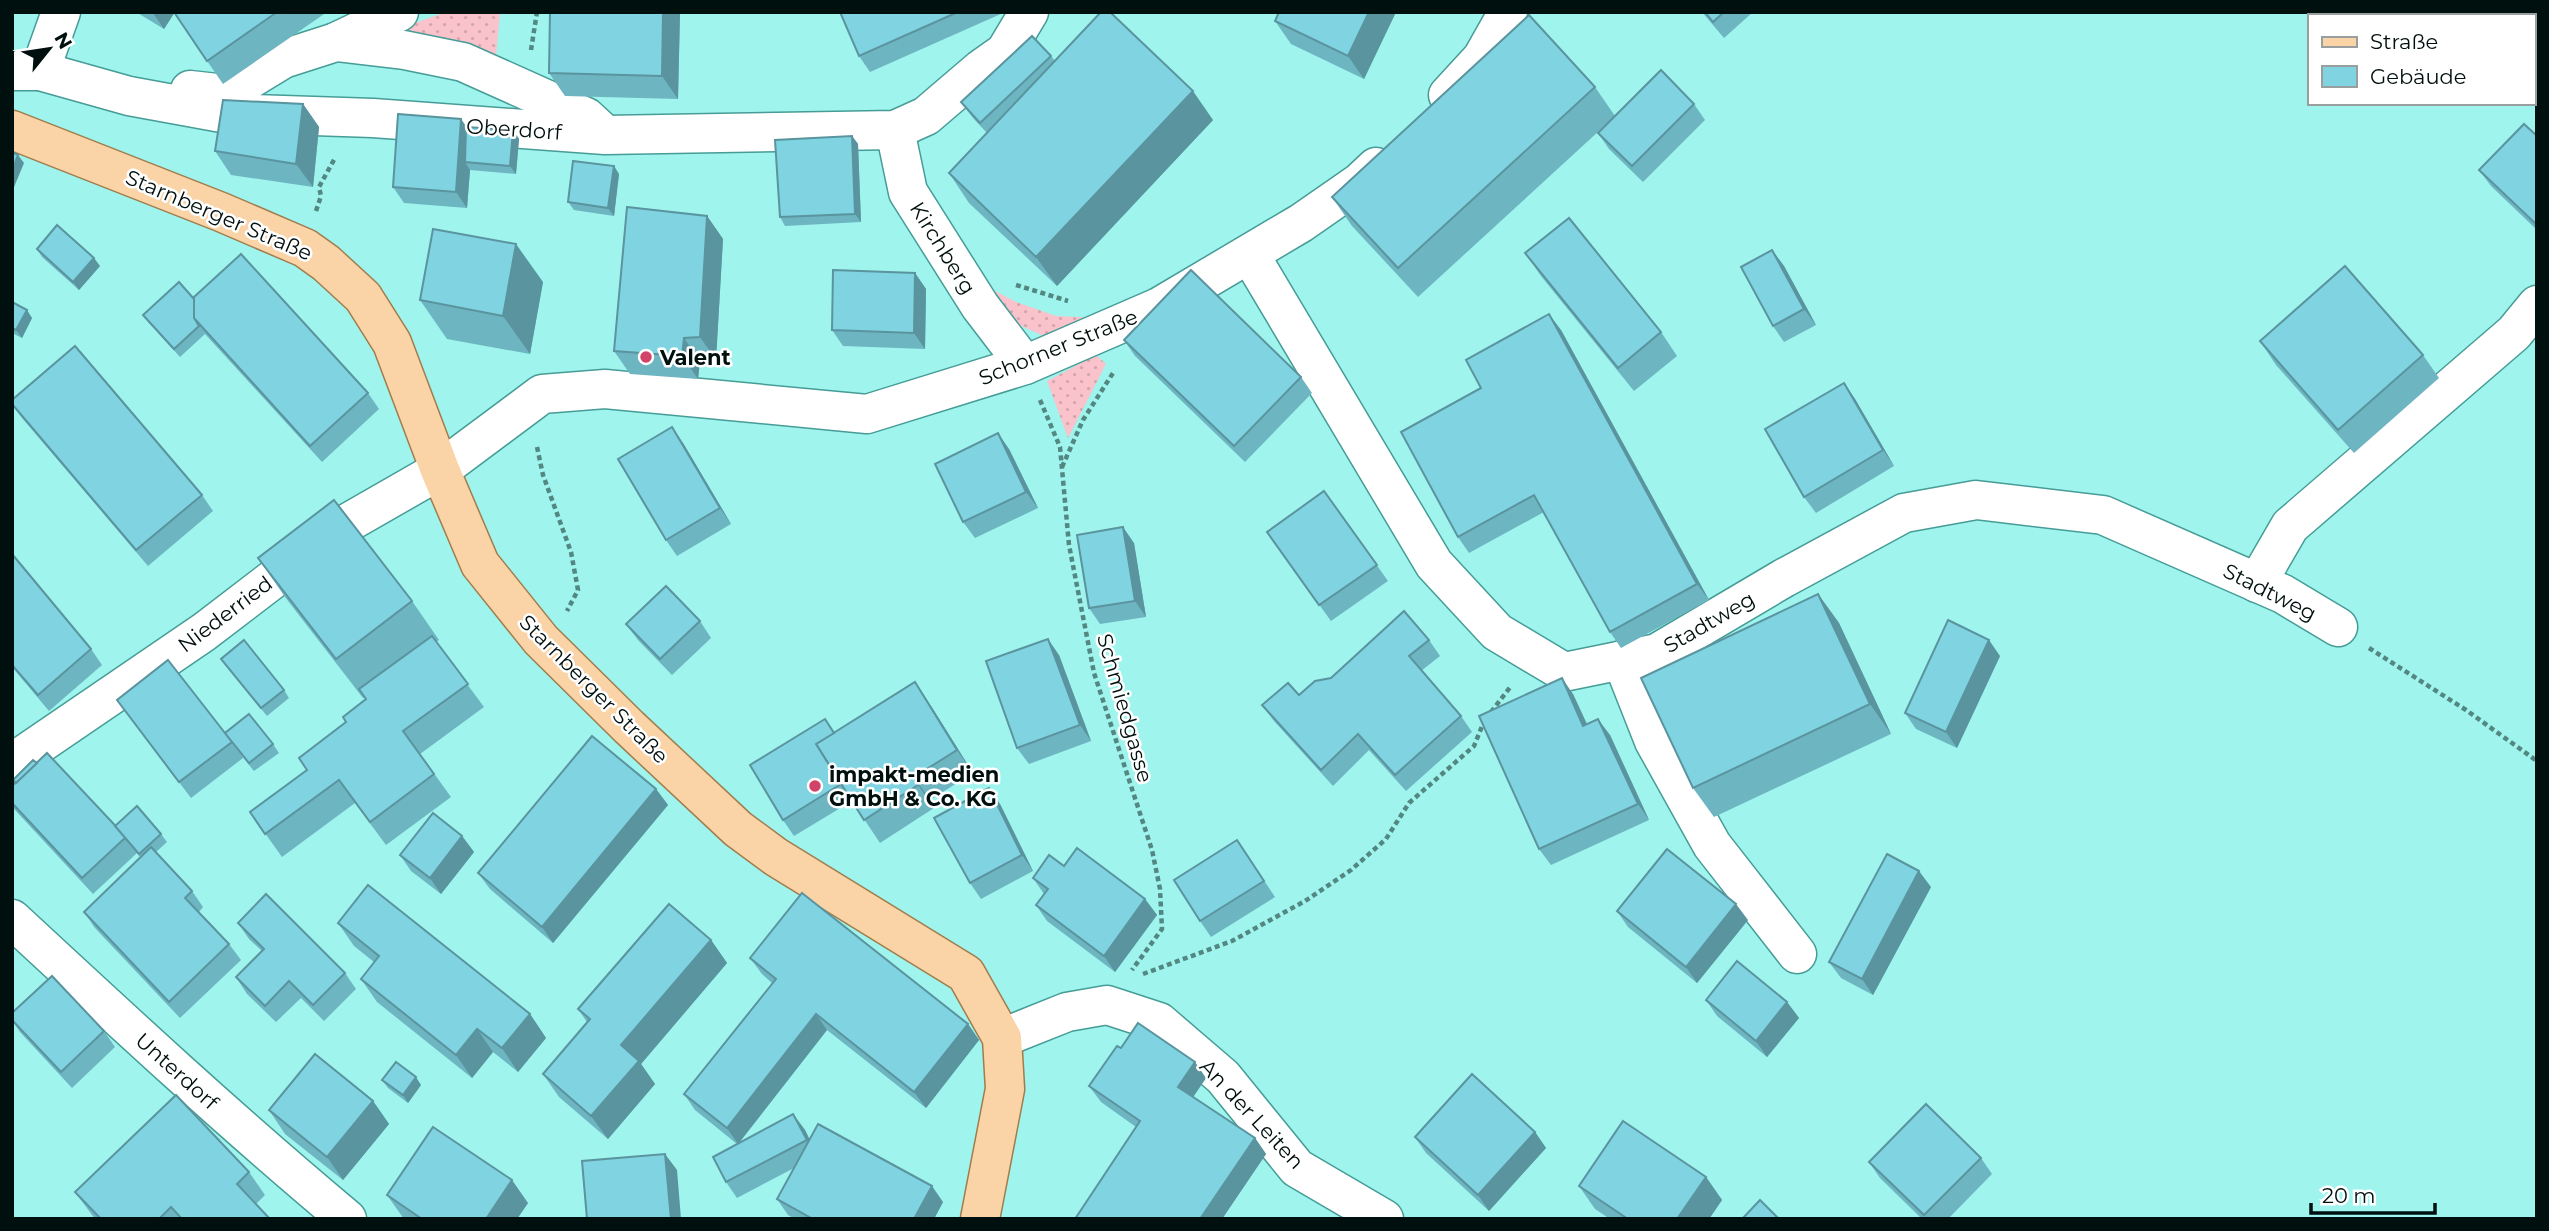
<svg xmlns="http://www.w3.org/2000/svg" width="2549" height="1231" font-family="Montserrat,sans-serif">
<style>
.grass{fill:url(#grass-dots)}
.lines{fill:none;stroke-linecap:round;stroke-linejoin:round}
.minor-casing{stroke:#469c96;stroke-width:41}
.major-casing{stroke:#a07d4c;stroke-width:41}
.path{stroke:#538782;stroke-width:4.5;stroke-dasharray:5 3.5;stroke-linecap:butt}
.minor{stroke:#fff;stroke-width:38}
.major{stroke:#fad4a7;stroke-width:38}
.wall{fill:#6eb5c2}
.shaded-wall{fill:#5a949e}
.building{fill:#80d3e1;stroke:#5a949e;stroke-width:2}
.poi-dot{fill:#d24369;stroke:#fff;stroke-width:2.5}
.labels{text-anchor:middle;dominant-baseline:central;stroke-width:5;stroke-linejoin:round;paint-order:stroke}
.street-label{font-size:21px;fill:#00100e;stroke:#fff}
.poi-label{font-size:21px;font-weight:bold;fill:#00100e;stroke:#fff;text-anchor:start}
</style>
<defs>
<pattern id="grass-dots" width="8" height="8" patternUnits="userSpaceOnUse" patternTransform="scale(1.75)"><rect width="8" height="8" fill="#fac2ca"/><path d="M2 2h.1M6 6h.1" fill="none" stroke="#d4a6ac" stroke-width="1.8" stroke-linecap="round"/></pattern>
</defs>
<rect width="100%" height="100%" fill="#9ff4ed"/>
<!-- grass -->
<g class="grass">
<path d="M446 12H500L495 68 372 38Z"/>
<path d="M980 283 1016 302 1056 316 1100 318 1046 337 1012 322Z"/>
<path d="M1096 355 1106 364 1068 438 1047 381Z"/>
</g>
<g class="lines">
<defs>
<g id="minor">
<path d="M336 42 404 50 463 62 586 117 599 129"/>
<path d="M12 71H40L129 96 222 113 373 118 605 135 895 130 926 116 981 69 1005 52 1029 12"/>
<path d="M40 71 61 12"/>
<path d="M190 90 226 94 283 59 336 42 399 12"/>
<path d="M1448 95 1482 58 1508 12"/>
<path d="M895 130 908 192 980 306 1025 365"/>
<path d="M1250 255 1434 564 1497 632 1564 672 1657 653 1784 578 1904 513 1976 500 2103 515 2283 594 2338 627"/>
<path d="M2257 583 2290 526 2514 333 2537 305"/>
<path d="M1622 660 1654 741 1712 845 1797 954"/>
<path d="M12 763 204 632 344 525 440 470 542 394 605 389 867 414 1025 365 1159 307 1301 223 1360 182 1376 167"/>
<path d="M12 919C122 1021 232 1123 347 1219"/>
<path d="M1002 1038 1067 1012 1107 1005 1159 1022 1223 1077 1297 1168 1384 1219"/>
</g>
<path id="major" d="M12 130 221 212 305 248 326 263 363 297 392 343 440 470 480 564 541 640 629 727 738 829 776 857 966 974 1002 1038 1005 1089 980 1219"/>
</defs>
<!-- minor casing -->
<use href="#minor" class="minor-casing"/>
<!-- major casing -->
<use href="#major" class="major-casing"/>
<!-- path -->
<g class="path">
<path d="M531 50 537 12"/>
<path d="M316 211 321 196 319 187 335 158"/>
<path d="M1016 285 1068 301"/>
<path d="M1040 400 1060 447 1069 545 1094 673 1152 850 1160 889 1162 929 1132 970"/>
<path d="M537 447 543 475 571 552 578 590 567 611"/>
<path d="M1062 467 1083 420 1113 373"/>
<path d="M2369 648 2466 710 2537 761"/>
<path d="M1491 712 1511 686"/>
<path d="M1143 974 1232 941 1305 901 1351 870 1386 839 1409 803 1474 746 1485 719"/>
</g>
<!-- minor -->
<use href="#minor" class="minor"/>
<!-- major -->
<use href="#major" class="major"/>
</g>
<!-- wall -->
<g class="wall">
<path d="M136 12H327L223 84 174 13 164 29Z"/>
<path d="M680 12 678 99 565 96 549 73Z"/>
<path d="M840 12H1003V13L870 72 859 56Z"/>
<path d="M1396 12 1364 79 1291 44 1275 21Z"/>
<path d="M1702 12H1753L1724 38Z"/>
<path d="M1051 56 1055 61 1213 120 1057 286 969 203 949 173 987 133 973 118 961 102Z"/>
<path d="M1595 87 1615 116 1694 104 1705 120 1643 182 1609 149 1598 133 1612 119 1418 297 1352 226 1332 197Z"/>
<path d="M303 104 319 127 313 187 231 175 215 151Z"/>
<path d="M461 119 466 127 513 130 519 139 516 174 470 170 467 208 404 203 393 187Z"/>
<path d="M852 136 858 144 861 222 785 226 780 217Z"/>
<path d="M2537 136V230L2491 186 2479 170Z"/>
<path d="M619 174 614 216 574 210 568 202Z"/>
<path d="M707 216 723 239 716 360 700 361 698 379 630 374 614 351Z"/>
<path d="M37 249 100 266 79 290 42 257Z"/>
<path d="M1772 250 1784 266 1816 325 1784 342 1773 326Z"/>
<path d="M1525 253 1661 332 1677 356 1634 391 1541 276Z"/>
<path d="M915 273 926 289 925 349 843 346 832 330Z"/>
<path d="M543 282 530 354 447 339 420 300Z"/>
<path d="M194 299 368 393 379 409 322 462 205 334 180 357 149 323 143 315Z"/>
<path d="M12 302 32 318 22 338 12 333Z"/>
<path d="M1561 330 1709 600 1621 648 1610 632 1544 512 1469 553 1458 537 1481 388Z"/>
<path d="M1124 340 1301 377 1312 393 1245 462 1135 356Z"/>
<path d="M2260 341 2423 355 2439 378 2354 453 2276 365Z"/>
<path d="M1844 383 1855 399 1894 466 1816 513 1804 497Z"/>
<path d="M12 405 202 495 213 511 148 566 22 418Z"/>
<path d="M683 443 731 524 677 556 666 540Z"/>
<path d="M1009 449 1038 508 975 538 963 522Z"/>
<path d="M1324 491 1388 581 1331 621 1267 532Z"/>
<path d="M1134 543 1146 617 1100 624 1089 608Z"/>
<path d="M12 554 91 649 102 665 49 711 12 667Z"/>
<path d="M258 558 412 601 439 640 436 642 484 707 420 754 451 797 386 845 355 803 282 857 250 812 307 770 366 699 365 697 363 698 285 597Z"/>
<path d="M1818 594 1839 623 1891 734 1714 817 1693 788Z"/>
<path d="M700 621 711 638 672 675 638 640 626 624Z"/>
<path d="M1429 640 1440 656 1421 671 1461 716 1472 732 1406 791 1369 750 1333 786 1274 721 1262 705 1299 695 1331 678Z"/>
<path d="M1059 655 1091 741 1029 764 1017 748Z"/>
<path d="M2000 656 1957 748 1916 729 1905 713Z"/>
<path d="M221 659 284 690 289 698 267 716Z"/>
<path d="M1573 694 1587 724 1610 735 1649 820 1551 865 1539 849Z"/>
<path d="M117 700 225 733 273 744 279 753 254 771 241 755 243 758 191 798Z"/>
<path d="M931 706 973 773 930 800 934 808 880 843 852 801 794 836 783 820 835 733Z"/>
<path d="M12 786 115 826 161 834 167 842 156 852 192 891 203 907 199 912 229 944 241 960 180 1018 95 928 84 912 141 858 137 853 93 894 15 810 12 806Z"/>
<path d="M656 789 668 805 553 943 490 889 478 873Z"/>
<path d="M1000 804 1033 871 981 899 970 883Z"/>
<path d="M462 836 474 852 441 894 411 871 400 855Z"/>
<path d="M1237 840 1275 897 1211 937 1200 921Z"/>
<path d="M1064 866 1145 899 1157 915 1115 972 1047 921 1036 905 1044 894 1033 878Z"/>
<path d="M1931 887 1873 995 1841 978 1829 962Z"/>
<path d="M1617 911 1748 920 1697 983 1628 927Z"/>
<path d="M238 923 345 973 356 989 324 1021 301 998 276 1022 247 994 236 977 262 951 249 939Z"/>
<path d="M338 923 530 1014 546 1038 518 1072 493 1052 472 1078 377 1002 361 979 374 962 354 946Z"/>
<path d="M711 940 727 963 641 1064 655 1084 608 1139 559 1097 543 1074 587 1022 578 1009Z"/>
<path d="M750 958 968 1024 979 1040 926 1108 827 1030 739 1143 793 1114 805 1130 809 1139 943 1202 934 1219H795L788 1215 777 1199 794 1168 737 1198 726 1182 737 1144 695 1110 684 1094 772 983 762 974Z"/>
<path d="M1706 1000 1787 1002 1799 1018 1767 1057 1717 1016Z"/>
<path d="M12 1020 104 1031 115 1047 72 1088 20 1032Z"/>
<path d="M1121 1048 1206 1078 1193 1097 1255 1138 1266 1154 1222 1219H1075L1136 1127 1101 1102 1089 1086Z"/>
<path d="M382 1080 421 1085 408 1103 388 1088Z"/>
<path d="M373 1101 389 1124 343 1180 285 1134 269 1110Z"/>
<path d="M1535 1132 1546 1148 1489 1211 1426 1153 1415 1137Z"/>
<path d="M1981 1158 1992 1174 1948 1219H1922L1880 1178 1869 1162Z"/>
<path d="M249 1172 265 1195 256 1204 270 1219H95L75 1192Z"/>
<path d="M1706 1177 1722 1200 1709 1219H1610L1595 1209 1579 1186Z"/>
<path d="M387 1195 528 1203 517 1219H404Z"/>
</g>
<!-- shaded-wall -->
<g class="shaded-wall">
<path d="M154 12H175L164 29 153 13Z"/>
<path d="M663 12H680L678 99 662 76Z"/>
<path d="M1369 12H1396L1364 79 1348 56Z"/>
<path d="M1193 91 1213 120 1057 286 1036 257Z"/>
<path d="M303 104 319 127 313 187 296 164Z"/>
<path d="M461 119 472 135 465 162 470 170 467 208 456 192Z"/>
<path d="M513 130 519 139 516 174 510 166Z"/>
<path d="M852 136 858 144 861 222 855 214Z"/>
<path d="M18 155 24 163 12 192V170Z"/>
<path d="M614 166 619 174 614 216 608 208Z"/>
<path d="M707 216 723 239 716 360 700 337Z"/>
<path d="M516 244 543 282 530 354 503 316Z"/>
<path d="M1772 250 1784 266 1816 325 1804 309Z"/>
<path d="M94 258 100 266 79 290 73 282Z"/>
<path d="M915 273 926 289 925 349 914 333Z"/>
<path d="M27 310 32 318 22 338 16 330Z"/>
<path d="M1549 314 1561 330 1709 600 1697 584Z"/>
<path d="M684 338 700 361 698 379 682 356Z"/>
<path d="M1844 383 1855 399 1894 466 1883 450Z"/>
<path d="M672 427 683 443 731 524 720 508Z"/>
<path d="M998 433 1009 449 1038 508 1026 492Z"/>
<path d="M1123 527 1134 543 1146 617 1135 601Z"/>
<path d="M1818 594 1839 623 1891 734 1870 704Z"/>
<path d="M1048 639 1059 655 1091 741 1080 725Z"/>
<path d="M1989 640 2000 656 1957 748 1946 732Z"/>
<path d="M1562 678 1573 694 1595 742 1583 726Z"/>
<path d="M915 682 931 706 973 773 957 750Z"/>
<path d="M1598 719 1610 735 1649 820 1638 804Z"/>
<path d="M914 777 930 800 934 808 918 785Z"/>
<path d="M989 788 1000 804 1033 871 1022 855Z"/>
<path d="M656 789 668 805 553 943 542 927Z"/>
<path d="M462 836 474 852 441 894 430 878Z"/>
<path d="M1919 871 1931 887 1873 995 1862 979Z"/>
<path d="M1145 899 1157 915 1115 972 1104 956Z"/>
<path d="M1736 904 1748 920 1697 983 1686 967Z"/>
<path d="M711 940 727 963 641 1064 655 1084 608 1139 591 1116 621 1045Z"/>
<path d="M1787 1002 1799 1018 1767 1057 1756 1041Z"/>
<path d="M530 1014 546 1038 518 1072 502 1048Z"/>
<path d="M816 1014 827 1030 738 1144 727 1128Z"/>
<path d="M968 1024 979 1040 926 1108 914 1092Z"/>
<path d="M477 1029 493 1052 472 1078 456 1055Z"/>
<path d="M1195 1062 1206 1078 1189 1103 1178 1087Z"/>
<path d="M416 1077 421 1085 408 1103 403 1095Z"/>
<path d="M373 1101 389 1124 343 1180 327 1157Z"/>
<path d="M793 1114 805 1130 818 1156 807 1140Z"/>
<path d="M1535 1132 1546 1148 1489 1211 1478 1195Z"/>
<path d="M1255 1138 1266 1154 1222 1219H1200Z"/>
<path d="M665 1154 677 1170 681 1219H671Z"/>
<path d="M1706 1177 1722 1200 1709 1219H1677Z"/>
<path d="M512 1180 528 1203 517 1219H486Z"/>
<path d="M932 1186 943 1202 934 1219H914Z"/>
</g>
<!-- building -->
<g class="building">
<path d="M174 12H277L207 61Z"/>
<path d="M550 12H663L662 76 549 73Z"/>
<path d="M840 12H958L859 56Z"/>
<path d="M1101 12H1110L1193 91 1036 257 949 173Z"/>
<path d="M1279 12H1369L1348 56 1275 21Z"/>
<path d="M1705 12H1724L1713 22Z"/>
<path d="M1529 15 1595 87 1398 268 1332 197Z"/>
<path d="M1032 36 1051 56 980 123 961 102Z"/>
<path d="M1661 70 1694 104 1632 166 1598 133Z"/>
<path d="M223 100 303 104 296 164 215 151Z"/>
<path d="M398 114 461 119 456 192 393 187Z"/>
<path d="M2524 124 2537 136V225L2479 170Z"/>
<path d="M466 127 513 130 510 166 465 162Z"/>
<path d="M852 136 855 214 780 217 775 140Z"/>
<path d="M12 152 18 155 12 170Z"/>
<path d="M573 161 614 166 608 208 568 202Z"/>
<path d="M627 207 707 216 700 337 684 338 682 356 614 351Z"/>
<path d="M1569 218 1661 332 1618 368 1525 253Z"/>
<path d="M57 225 94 258 73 282 37 249Z"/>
<path d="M433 229 516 244 503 316 420 300Z"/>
<path d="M1772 250 1804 309 1773 326 1741 267Z"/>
<path d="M241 254 368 393 310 446 194 318V297Z"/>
<path d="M2345 266 2423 355 2338 430 2260 341Z"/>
<path d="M833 270 915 273 914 333 832 330Z"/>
<path d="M1191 270 1301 377 1234 446 1124 340Z"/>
<path d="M179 282 194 299V318L199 326 174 349 143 315Z"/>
<path d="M12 302 27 310 16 330 12 328Z"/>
<path d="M1549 314 1697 584 1610 632 1534 495 1458 537 1401 432 1481 388 1466 360Z"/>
<path d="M75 346 202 495 136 550 12 404V400Z"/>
<path d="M1844 383 1883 450 1804 497 1765 429Z"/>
<path d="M672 427 720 508 666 540 618 459Z"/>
<path d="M998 433 1026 492 963 522 935 464Z"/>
<path d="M1324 491 1377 565 1319 605 1267 532Z"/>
<path d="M334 500 412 601 336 659 258 558Z"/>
<path d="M1123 527 1135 601 1089 608 1077 535Z"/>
<path d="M12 554 91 649 38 695 12 665Z"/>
<path d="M666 586 700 621 660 659 626 624Z"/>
<path d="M1818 594 1870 704 1693 788 1641 678Z"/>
<path d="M1404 611 1429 640 1409 656 1461 716 1395 775 1358 734 1321 770 1262 705 1288 683 1299 695 1315 681 1331 678Z"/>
<path d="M1948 620 1989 640 1946 732 1905 713Z"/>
<path d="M432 636 468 684 403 731 434 774 370 822 339 780 265 834 250 812 307 770 299 758 346 722 343 717 366 699 359 689Z"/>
<path d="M1048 639 1080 725 1017 748 986 661Z"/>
<path d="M244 640 284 690 261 708 221 659Z"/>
<path d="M168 660 232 742 179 782 117 700Z"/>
<path d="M1562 678 1583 726 1598 719 1638 804 1539 849 1479 716Z"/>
<path d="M915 682 957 750 914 777 918 785 864 820 816 744Z"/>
<path d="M249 714 273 744 249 763 225 733Z"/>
<path d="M825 719 834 733 816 744 841 784 783 820 750 765Z"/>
<path d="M592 736 656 789 542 927 478 873Z"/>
<path d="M47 753 126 837 82 878 12 803V786Z"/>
<path d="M33 760 37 763 16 783 13 780Z"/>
<path d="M989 788 1022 855 970 883 934 818Z"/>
<path d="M137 806 161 834 139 854 115 826Z"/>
<path d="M433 813 462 836 430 878 400 855Z"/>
<path d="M1237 840 1264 881 1200 921 1174 880Z"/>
<path d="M151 847 192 891 185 898 229 944 169 1002 84 912Z"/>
<path d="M1077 848 1145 899 1104 956 1036 905 1048 889 1033 878 1049 855 1064 866Z"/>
<path d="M1667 849 1736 904 1686 967 1617 911Z"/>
<path d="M1887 854 1919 871 1862 979 1829 962Z"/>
<path d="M368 885 530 1014 502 1048 477 1029 456 1055 361 979 379 956 338 923Z"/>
<path d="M802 893 968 1024 914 1092 816 1014 727 1128 684 1094 776 979 750 958Z"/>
<path d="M266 894 345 973 313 1005 289 981 265 1006 236 977 264 949 238 923Z"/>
<path d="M669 904 711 940 621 1045 639 1061 591 1116 543 1074 590 1019 578 1009Z"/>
<path d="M1737 961 1787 1002 1756 1041 1706 1000Z"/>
<path d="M52 976 104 1031 61 1072 12 1020V1013Z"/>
<path d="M1138 1023 1195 1062 1178 1087 1255 1138 1200 1219H1075L1140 1121 1089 1086 1117 1046 1121 1048Z"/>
<path d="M315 1054 373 1101 327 1157 269 1110Z"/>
<path d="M396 1062 416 1077 403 1095 382 1080Z"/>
<path d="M1472 1074 1535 1132 1478 1195 1415 1137Z"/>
<path d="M176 1095 249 1172 237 1184 270 1219H182L171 1207 159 1219H101L75 1192Z"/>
<path d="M1926 1104 1981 1158 1924 1215 1869 1162Z"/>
<path d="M793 1114 807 1140 726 1182 713 1157Z"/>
<path d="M1623 1121 1706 1177 1677 1219H1628L1579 1186Z"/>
<path d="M818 1124 932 1186 914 1219H813L777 1199Z"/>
<path d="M433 1127 512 1180 486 1219H422L387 1195Z"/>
<path d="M665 1154 671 1219H587L582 1161Z"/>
<path d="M1760 1200 1779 1219H1742Z"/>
</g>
<!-- markers -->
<g class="poi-dot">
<circle cx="646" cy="357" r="7"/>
<circle cx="815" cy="786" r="7"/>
</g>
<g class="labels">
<!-- street labels -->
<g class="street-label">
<text transform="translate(514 129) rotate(4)">Oberdorf</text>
<text transform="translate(219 215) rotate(23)">Starnberger Straße</text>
<text transform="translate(943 248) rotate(58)">Kirchberg</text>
<text transform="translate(1058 347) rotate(-22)">Schorner Straße</text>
<text transform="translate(2270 592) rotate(27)">Stadtweg</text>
<text transform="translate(225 614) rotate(-37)">Niederried</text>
<text transform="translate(1709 622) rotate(-30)">Stadtweg</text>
<text transform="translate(594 689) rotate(45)">Starnberger Straße</text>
<text transform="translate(1125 708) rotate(74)">Schmiedgasse</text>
<text transform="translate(177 1071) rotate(42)">Unterdorf</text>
<text transform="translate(1252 1114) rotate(47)">An der Leiten</text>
</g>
<!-- poi labels -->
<g class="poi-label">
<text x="660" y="357">Valent</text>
<text x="829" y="774">impakt-medien<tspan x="829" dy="24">GmbH &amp; Co. KG</tspan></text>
</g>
</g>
<!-- border -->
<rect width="2549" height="1231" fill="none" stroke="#00100e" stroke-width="28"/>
<!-- legend -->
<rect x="2308" y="14" width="228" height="91" fill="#ffffff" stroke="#999f9f" stroke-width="2"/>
<rect x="2322" y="37" width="35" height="10" fill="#fad4a7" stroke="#999f9f" stroke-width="2"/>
<text x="2370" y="49" font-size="21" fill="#00100e">Straße</text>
<rect x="2322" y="66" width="35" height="21" fill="#80d3e1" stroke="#999f9f" stroke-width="2"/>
<text x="2370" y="84" font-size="21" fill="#00100e">Gebäude</text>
<!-- north arrow -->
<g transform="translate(49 49) rotate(60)" stroke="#ffffff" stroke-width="5" paint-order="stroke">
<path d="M0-5L12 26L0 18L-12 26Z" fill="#00100e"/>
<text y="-10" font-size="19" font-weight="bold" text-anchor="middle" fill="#00100e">N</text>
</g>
<!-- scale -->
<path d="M2311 1203v10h124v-10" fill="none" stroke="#00100e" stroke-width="3.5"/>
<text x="2322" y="1203" font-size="21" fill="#00100e" stroke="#ffffff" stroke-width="5" paint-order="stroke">20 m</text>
</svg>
